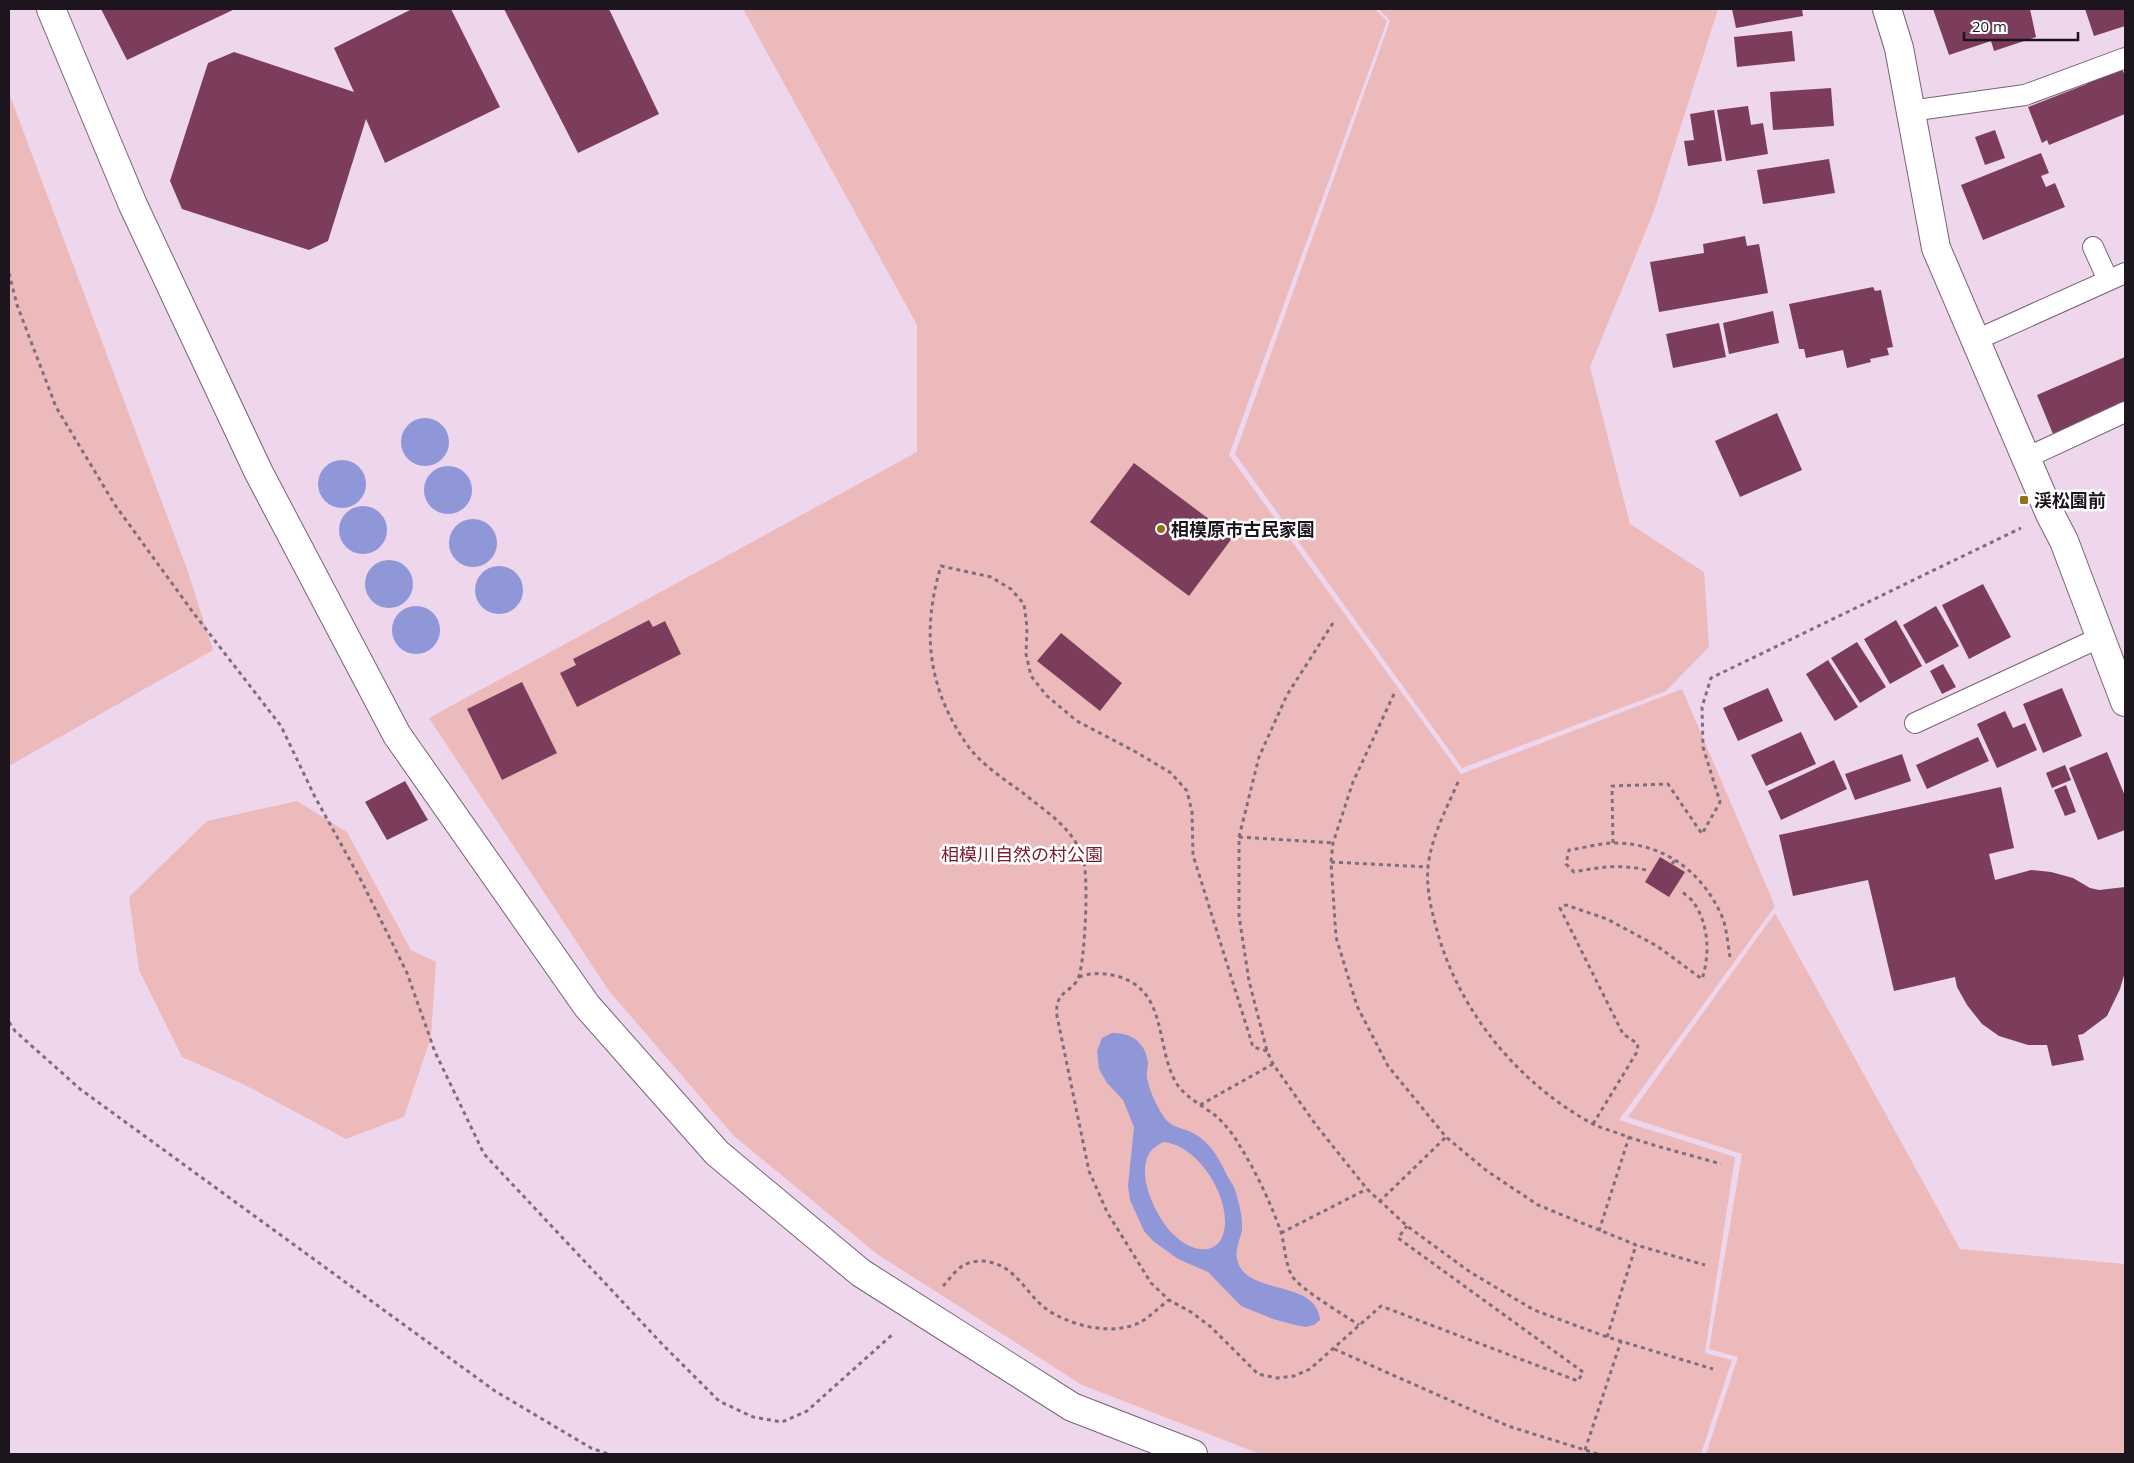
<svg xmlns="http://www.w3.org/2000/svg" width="2134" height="1463" font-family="'Open Sans','Noto Sans JP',sans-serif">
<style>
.green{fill:#edbabc}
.water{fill:#8f97d9;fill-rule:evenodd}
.building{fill:#7c3c5b}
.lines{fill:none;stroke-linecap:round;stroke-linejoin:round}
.service-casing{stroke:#786377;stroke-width:22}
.minor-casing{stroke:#786377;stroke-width:30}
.path{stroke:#7e6e7d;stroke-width:3;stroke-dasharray:4 4;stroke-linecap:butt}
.service{stroke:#fff;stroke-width:20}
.minor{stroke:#fff;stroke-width:28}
.poi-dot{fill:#927219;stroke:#fff;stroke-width:2}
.labels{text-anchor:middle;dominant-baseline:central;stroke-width:5;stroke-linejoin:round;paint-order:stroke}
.poi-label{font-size:18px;font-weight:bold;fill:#1d151d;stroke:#fff;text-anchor:start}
.park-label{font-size:18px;fill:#771a2c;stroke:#fff}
</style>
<rect width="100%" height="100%" fill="#eed6ed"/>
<!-- green -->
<g class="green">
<path d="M743 9H1375L1387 21 1229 455 1461 774 1682 689 1775 906 1619 1120 1735 1157 1705 1353 1732 1360 1701 1454H1260L1082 1385 877 1254 734 1136 609 991 429 718 917 452V325Z"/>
<path d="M1379 9H1718L1654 211 1590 367 1630 524 1704 572 1709 647 1666 691 1462 768 1235 454 1390 21Z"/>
<path d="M9 93 187 569 213 650 9 766Z"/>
<path d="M297 801 347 832 411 950 436 962 431 1037 404 1117 346 1139 243 1084 182 1057 139 970 129 897 207 821Z"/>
<path d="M1775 913 1960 1249 2125 1264V1454H1706L1738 1357 1709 1349 1742 1154 1628 1117Z"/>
</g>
<!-- water -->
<g class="water">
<circle cx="425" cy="442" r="24"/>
<circle cx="342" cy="484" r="24"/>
<circle cx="448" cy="490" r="24"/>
<circle cx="363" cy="530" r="24"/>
<circle cx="473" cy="543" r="24"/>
<circle cx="389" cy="584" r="24"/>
<circle cx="499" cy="590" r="24"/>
<circle cx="416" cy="630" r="24"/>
<path d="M1112 1033C1131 1032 1146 1043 1148 1063 1148 1069 1146 1073 1147 1078 1150 1092 1156 1105 1164 1117 1170 1127 1183 1128 1193 1133 1212 1143 1220 1161 1229 1179 1232 1183 1235 1188 1236 1193 1239 1204 1243 1218 1242 1230 1240 1240 1235 1249 1237 1259 1245 1297 1317 1278 1320 1320L1314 1325 1306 1327 1295 1325 1273 1319 1241 1306 1208 1272 1178 1259 1153 1241 1144 1231 1130 1200 1128 1186 1134 1127 1123 1100 1107 1083 1099 1069 1097 1051 1102 1038ZM1163 1142C1196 1144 1227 1192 1225 1224 1223 1258 1192 1254 1173 1234 1157 1218 1136 1177 1149 1154 1151 1149 1158 1145 1163 1142Z"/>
</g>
<!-- building -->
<g class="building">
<path d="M101 9H235L127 60Z"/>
<path d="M412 9H451L500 107 385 163 366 119 328 241 309 250 182 209 170 181 208 63 234 52 354 92 334 48Z"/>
<path d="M504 9H609L659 114 578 153Z"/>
<path d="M1732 9H1802L1803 16 1736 28Z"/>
<path d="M1933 9H2030L2036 37 1994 51 1991 41 1949 55Z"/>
<path d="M2085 9H2125V26L2094 36Z"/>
<path d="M1792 31 1795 61 1737 67 1734 37Z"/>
<path d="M2121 66 2125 76V114L2049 145 2047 140 2042 143 2028 107 2087 84 2086 81Z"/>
<path d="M1831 88 1834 126 1773 130 1770 92Z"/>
<path d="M1748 106 1751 125 1763 123 1768 154 1726 161 1717 110Z"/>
<path d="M1714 110 1722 161 1688 166 1684 141 1694 140 1690 114Z"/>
<path d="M1995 130 2005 158 1985 165 1975 137Z"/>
<path d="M2041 153 2049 173 2041 176 2046 187 2055 183 2065 207 1983 240 1961 185Z"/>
<path d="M1829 159 1835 193 1763 204 1757 170Z"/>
<path d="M1745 236 1747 246 1759 244 1768 293 1659 312 1650 262 1704 253 1703 244Z"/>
<path d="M1873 287 1875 291 1881 290 1893 347 1887 348 1889 355 1870 359 1871 362 1847 368 1843 350 1806 358 1804 349H1799L1789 304Z"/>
<path d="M1773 311 1779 343 1729 354 1723 323Z"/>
<path d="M1719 323 1726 357 1673 368 1666 334Z"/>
<path d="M2125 357V403L2053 434 2037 395Z"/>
<path d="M1777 413 1802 470 1740 497 1715 441Z"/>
<path d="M1134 463 1233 537 1189 596 1090 522Z"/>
<path d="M1983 584 2011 637 1969 659 1942 605Z"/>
<path d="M1936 606 1959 646 1926 664 1903 625Z"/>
<path d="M649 620 653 627 665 621 681 654 577 707 560 673 576 665 573 659Z"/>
<path d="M1896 620 1922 666 1890 684 1864 639Z"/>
<path d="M1061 633 1122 683 1100 711 1037 661Z"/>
<path d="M1857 642 1886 687 1860 703 1831 658Z"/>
<path d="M1828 660 1858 707 1835 721 1806 674Z"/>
<path d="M1943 664 1956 687 1942 694 1930 671Z"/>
<path d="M522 682 557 753 502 780 467 709Z"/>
<path d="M1768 688 1783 721 1738 741 1723 708Z"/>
<path d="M2062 688 2082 736 2043 753 2023 704Z"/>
<path d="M2005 711 2013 728 2025 723 2037 750 1997 768 1977 724Z"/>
<path d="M1801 732 1816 764 1766 786 1751 755Z"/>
<path d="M1978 737 1989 761 1927 789 1916 765Z"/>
<path d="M2107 752 2125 796V830L2098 840 2069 768Z"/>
<path d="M1902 754 1911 781 1855 800 1845 774Z"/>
<path d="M1834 760 1847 789 1781 820 1768 791Z"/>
<path d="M2065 765 2071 780 2052 788 2046 773Z"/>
<path d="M405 781 428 820 387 840 365 802Z"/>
<path d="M2066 785 2076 812 2065 816 2054 790Z"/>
<path d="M2001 787 2014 848 1989 854 1995 880 2031 870 2051 872 2073 878 2090 888 2099 890 2125 887V972L2120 989 2107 1016 2083 1034 2078 1035 2084 1060 2052 1066 2047 1045H2028L1999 1036 1982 1024 1967 1005 1957 987 1955 977 1894 991 1868 880 1793 896 1779 835Z"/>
<path d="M1660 857 1685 872 1669 897 1645 882Z"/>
</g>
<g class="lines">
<defs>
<g id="service">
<path d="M1910 111 2025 95 2125 58"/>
<path d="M2093 247 2108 280"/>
<path d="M1976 340 2125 273"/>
<path d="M2026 458 2125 412"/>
<path d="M1915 723 2101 637"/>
</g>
<g id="minor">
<path d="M51 9 133 205 259 473 397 735 587 1006 717 1153 861 1273 1072 1407 1193 1454"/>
<path d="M1887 9 1899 48 1936 248 2050 514 2064 541 2125 702"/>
</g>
</defs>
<!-- service casing -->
<use href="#service" class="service-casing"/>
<!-- minor casing -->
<use href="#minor" class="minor-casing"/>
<!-- path -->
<g class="path">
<path d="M9 273 17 305 56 407 115 505 195 615 281 726 315 797 362 882 407 973 435 1052 484 1154 663 1345 719 1401 753 1417 782 1422 807 1411 893 1334"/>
<path d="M1333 623 1287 695 1259 757 1239 837V916L1249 981 1267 1051 1273 1064 1316 1125 1367 1189 1407 1226 1470 1272 1534 1310 1607 1337 1713 1369"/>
<path d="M1394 694 1353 782 1333 843 1331 862 1336 937 1357 1006 1388 1066 1446 1137 1487 1171 1538 1205 1636 1245 1705 1265"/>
<path d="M1458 782C1446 810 1431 837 1428 867 1426 891 1432 912 1438 934 1461 1014 1519 1083 1591 1123 1600 1128 1610 1130 1620 1134 1653 1146 1687 1154 1721 1164"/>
<path d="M1239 837 1333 843"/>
<path d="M1613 843 1612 786 1668 784 1702 834 1720 802 1703 747 1702 707 1711 678 2021 528"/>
<path d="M1331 862 1428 867"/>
<path d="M1672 864 1675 860"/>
<path d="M1646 870C1621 864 1599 867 1574 872L1566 864 1569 850C1584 848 1600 843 1614 843 1665 843 1704 873 1723 919 1727 931 1728 945 1730 957"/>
<path d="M1079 977C1092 972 1107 973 1120 977 1166 992 1156 1042 1174 1079 1182 1096 1202 1105 1216 1116 1224 1123 1233 1134 1238 1143 1255 1170 1270 1201 1281 1232 1285 1246 1285 1263 1292 1276 1300 1289 1344 1315 1359 1325"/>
<path d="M9 1022 15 1031 80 1089 495 1391 591 1448 608 1454"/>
<path d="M1267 1051 1253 1047 1193 855 1192 812 1187 791 1171 773 1136 752 1077 721 1047 696 1031 676 1026 654 1027 627 1024 604 1011 589 991 577 941 566C921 631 928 690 968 746 982 765 1004 779 1023 793 1046 812 1074 828 1083 859 1089 877 1085 958 1079 976 1073 994 1054 989 1057 1016L1089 1171 1107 1212 1151 1283 1169 1300 1191 1312 1211 1327 1258 1374 1277 1378 1294 1376 1310 1369 1381 1306 1578 1381 1583 1372 1398 1238 1407 1226"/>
<path d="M1200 1105 1273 1064"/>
<path d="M1593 1124 1637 1052 1638 1044 1623 1034 1560 908 1566 905 1607 919 1657 946 1702 979C1710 955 1709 925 1694 903 1691 898 1684 894 1680 890"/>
<path d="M1379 1202 1446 1137"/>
<path d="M1599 1231 1629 1137"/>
<path d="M1281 1233 1367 1189"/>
<path d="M943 1286C949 1280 956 1269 964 1265 969 1262 978 1261 983 1261 1019 1264 1026 1299 1054 1314 1078 1327 1113 1335 1139 1323 1149 1318 1159 1307 1169 1300"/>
<path d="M1607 1337 1636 1245"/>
<path d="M1334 1349 1508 1426 1598 1454"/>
<path d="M1585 1450 1621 1341"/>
</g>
<!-- service -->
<use href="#service" class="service"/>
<!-- minor -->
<use href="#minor" class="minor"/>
</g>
<!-- markers -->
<g class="poi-dot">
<rect x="2019" y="495" width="10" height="10" rx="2.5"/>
<circle cx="1161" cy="529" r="5"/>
</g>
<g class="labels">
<!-- poi labels -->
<g class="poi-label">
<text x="2034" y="500">渓松園前</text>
<text x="1171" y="529">相模原市古民家園</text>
</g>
<!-- park labels -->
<g class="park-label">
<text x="1022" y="854">相模川自然の村公園</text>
</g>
</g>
<!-- border -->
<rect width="2134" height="1463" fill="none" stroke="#1d151d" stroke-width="20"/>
<!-- scale -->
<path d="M1964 32v8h114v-8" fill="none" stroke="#1d151d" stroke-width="2.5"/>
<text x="1972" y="32" font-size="15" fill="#1d151d" stroke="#ffffff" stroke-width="4" paint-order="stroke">20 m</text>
</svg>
